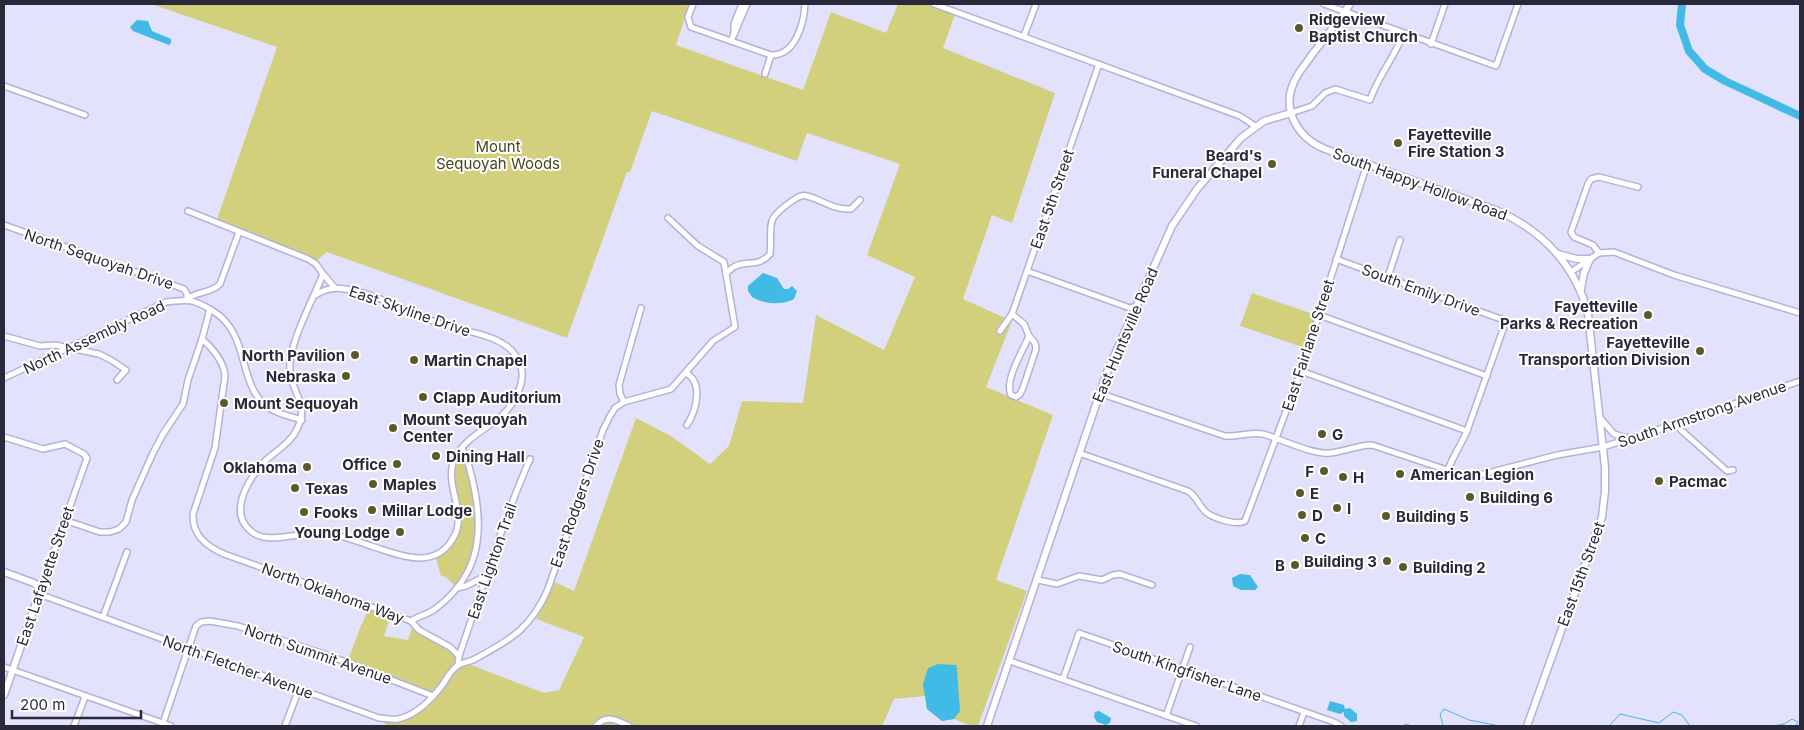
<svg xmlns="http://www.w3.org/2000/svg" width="1804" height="730" font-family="Inter,sans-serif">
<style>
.green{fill:#d3d07d}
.water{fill:#41bae6}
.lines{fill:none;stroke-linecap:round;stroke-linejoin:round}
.stream{stroke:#41bae6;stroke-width:1}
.river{stroke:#41bae6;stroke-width:8}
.minor-casing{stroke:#b3b1db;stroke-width:8}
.major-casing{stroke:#b3b1db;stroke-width:9}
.minor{stroke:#fff;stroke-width:5}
.major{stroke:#fff;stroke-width:6}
.poi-dot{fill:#5b5925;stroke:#fff;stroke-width:2}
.labels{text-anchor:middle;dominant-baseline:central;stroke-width:4;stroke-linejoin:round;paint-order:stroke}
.poi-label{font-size:15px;font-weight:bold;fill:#292939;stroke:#fff;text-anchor:start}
.park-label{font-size:15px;fill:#47461c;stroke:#fff}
.street-label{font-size:15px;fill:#292939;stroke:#fff}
</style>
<rect width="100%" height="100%" fill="#e3e2fd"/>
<!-- green -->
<g class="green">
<path d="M151 4H693L688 17 685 18 676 45 803 90 831 12 886 33 898 4H934L956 12 943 48 1055 93 1012 223 992 215 963 299 1012 321 986 387 1053 415 996 580 1027 591 978 726H971L954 719 942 721 927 709 925 696 894 699 882 726H387L379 718 401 721 425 708 459 668 471 665 544 693 559 690 584 637 536 619 555 582 574 591 636 418 671 436 710 464 729 446 742 401 803 403 816 315 884 350 915 277 867 255 900 164 807 133 797 161 652 111 630 172H627L567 338 327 252 314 263 216 222 277 47Z"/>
<path d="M1252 293 1319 316 1308 349 1240 326Z"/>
<path d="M462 448 468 459 479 526 474 558 457 588 446 577 441 576 435 555 446 548 458 525 452 484 453 464Z"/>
<path d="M370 606 391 614 384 636 408 640 413 625 459 656 458 665 433 696 347 663 360 628Z"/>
</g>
<!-- water -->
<g class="water">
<path d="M137 20 148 21 152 31 171 39V43L169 45 133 31 130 27Z"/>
<path d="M763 273 777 278 784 289H788L792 286 797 291 794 299C781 306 764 304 752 297L748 291V286Z"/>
<path d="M1240 574 1250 575 1258 587 1255 590H1241L1233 586 1232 578Z"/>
<path d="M938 664 956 665 957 669 960 711 954 719 942 721 927 709 923 684 928 668Z"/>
<path d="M1330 701 1344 705 1345 709 1350 708 1357 714V721L1351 722 1344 716V712L1340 714 1327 710Z"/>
<path d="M1099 711 1111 718 1110 723 1106 725 1097 722 1094 717 1095 712Z"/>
</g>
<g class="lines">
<!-- stream -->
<g class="stream">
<path d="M1405 724 1412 726"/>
<path d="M1443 726 1440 714 1444 709 1469 720 1500 726H1519"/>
<path d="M1589 726H1598"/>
<path d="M1609 726 1620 714 1659 723 1673 712 1682 715 1690 726"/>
<path d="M1773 726 1784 724 1792 719 1798 722 1796 726"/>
</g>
<!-- river -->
<path class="river" d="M1682 4 1680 25 1689 51 1705 69 1725 81 1800 116"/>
<defs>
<g id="minor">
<path d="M693 4 688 17 691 27 771 55C795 56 804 24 805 4"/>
<path d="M934 4 1240 116 1255 126"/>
<path d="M1324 4 1496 66 1518 4"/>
<path d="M734 34V24L742 4"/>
<path d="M1024 36 1036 4"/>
<path d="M731 41 747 4"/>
<path d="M1431 44 1445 4"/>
<path d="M765 74 771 55"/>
<path d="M4 86 85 115"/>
<path d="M1291 113 1312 106 1325 93 1335 89 1370 100C1378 76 1395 57 1403 34"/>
<path d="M188 211 308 259 316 264 323 274C314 298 287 346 290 371 292 394 310 404 297 429 291 443 274 452 264 462 248 480 227 513 252 532 268 545 300 532 321 533 338 534 354 540 371 546 397 554 433 571 452 540 470 514 442 485 455 458 469 430 503 426 517 395 520 388 523 380 522 372 521 361 514 351 505 345 486 332 459 331 438 323 409 313 375 293 345 289 334 287 324 289 314 296"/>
<path d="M4 225 184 289 187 294V299C197 291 210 294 220 284L239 232"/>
<path d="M1599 253 1593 245 1574 237 1571 232 1588 184 1591 179 1599 177 1638 187"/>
<path d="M1336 259 1506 321 1467 431C1461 445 1453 456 1448 470"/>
<path d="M1027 271 1130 308 1134 307"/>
<path d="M1571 272 1599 253 1614 252 1674 275 1800 313"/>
<path d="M323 274 335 288"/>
<path d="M726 274C741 255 756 271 770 254 773 223 763 221 792 201 797 198 801 194 807 196 823 200 832 210 851 209L860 200"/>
<path d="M1388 277 1400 240"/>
<path d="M1012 314 1024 324 1029 336C1023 351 1004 380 1011 395L1016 397 1020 394 1023 388 1036 349 1035 343 1029 336"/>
<path d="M1319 315 1487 376"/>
<path d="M1000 331 1012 314 1099 64"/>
<path d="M4 336 40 346 55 345 99 354 111 360 126 370 117 380"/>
<path d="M202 339C213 349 224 361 225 376L215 448 193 514C192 535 206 546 224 554L411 621 419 630 450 647 459 656"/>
<path d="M1301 371 1467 431"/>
<path d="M686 373C704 383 696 411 687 425"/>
<path d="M4 378 166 302C188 299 194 299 213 311 249 333 238 379 263 403 273 413 289 416 302 420"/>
<path d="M1099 393 1225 436C1238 437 1250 432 1263 434 1281 439 1313 455 1330 453 1344 452 1357 445 1372 445L1462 475 1472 477 1557 455 1603 447 1676 424 1800 381"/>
<path d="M624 402 620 394 619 385 641 308"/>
<path d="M1600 418 1614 434 1628 438"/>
<path d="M1676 424 1681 430 1727 471 1733 470"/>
<path d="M4 437 43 449 65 444 84 454 87 458 41 588"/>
<path d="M1079 453 1188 491C1197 496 1199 507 1207 513 1214 518 1237 526 1245 521L1301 371 1367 164"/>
<path d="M64 520 100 532H110L119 529 126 522 132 500 153 453 163 434 183 404 188 380 202 339 210 309"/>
<path d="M1038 580 1057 584 1079 576 1102 580 1113 575 1120 574 1152 585"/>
<path d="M457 588 466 586 487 575"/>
<path d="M39 594 379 718C385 718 392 720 398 719 417 715 432 699 443 684 447 678 451 670 457 666 462 662 470 662 475 659 512 639 531 628 548 589L603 430 610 416 615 408 624 402 671 389 713 341 735 327 724 262 698 246 668 218"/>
<path d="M103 617 127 552"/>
<path d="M411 621C418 616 427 615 435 609 476 578 484 540 475 492 472 476 469 462 462 448"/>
<path d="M1010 661 1196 726"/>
<path d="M458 665 459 656C482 590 502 523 530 459"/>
<path d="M4 667 171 726"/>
<path d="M1063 679 1079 633 1334 722 1341 726"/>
<path d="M1166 716 1190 647"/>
<path d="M74 726 85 697"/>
<path d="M162 726 196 626 201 622 210 621 238 626 330 656 433 696"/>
<path d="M285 726 299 689"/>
<path d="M596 726C606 714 617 720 629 726"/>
<path d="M1299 726 1304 712"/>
</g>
<g id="major">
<path d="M1350 4C1338 22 1324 39 1311 56 1306 64 1298 72 1294 82 1281 110 1298 138 1325 149L1498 211C1543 231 1576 266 1588 314L1605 467V491L1602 517 1527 726"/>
<path d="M1558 254 1577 259H1590L1584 273 1581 289"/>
<path d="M4 572 34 583 41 588 4 695"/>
<path d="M987 726 1107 372 1172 226 1197 189 1241 138 1264 121 1291 113"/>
</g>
</defs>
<!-- minor casing -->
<use href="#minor" class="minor-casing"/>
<!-- major casing -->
<use href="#major" class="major-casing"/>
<!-- minor -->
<use href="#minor" class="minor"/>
<!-- major -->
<use href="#major" class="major"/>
</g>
<!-- markers -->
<g class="poi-dot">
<circle cx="1299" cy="28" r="5"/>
<circle cx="1398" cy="143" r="5"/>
<circle cx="1272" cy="164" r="5"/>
<circle cx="1648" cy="315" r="5"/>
<circle cx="1700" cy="351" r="5"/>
<circle cx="355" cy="355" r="5"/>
<circle cx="414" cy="360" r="5"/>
<circle cx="346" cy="376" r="5"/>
<circle cx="423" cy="397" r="5"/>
<circle cx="224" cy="403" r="5"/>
<circle cx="393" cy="428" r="5"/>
<circle cx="1322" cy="434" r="5"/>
<circle cx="436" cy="456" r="5"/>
<circle cx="397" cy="464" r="5"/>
<circle cx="307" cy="467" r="5"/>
<circle cx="1324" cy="471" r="5"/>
<circle cx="1400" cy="474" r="5"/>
<circle cx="1343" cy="477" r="5"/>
<circle cx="1659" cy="481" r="5"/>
<circle cx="373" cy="484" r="5"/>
<circle cx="295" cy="488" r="5"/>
<circle cx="1300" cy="493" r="5"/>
<circle cx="1470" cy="497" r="5"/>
<circle cx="1337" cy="508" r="5"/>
<circle cx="372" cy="510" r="5"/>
<circle cx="304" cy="512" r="5"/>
<circle cx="1302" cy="515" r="5"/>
<circle cx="1386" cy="516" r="5"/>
<circle cx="400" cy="532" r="5"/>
<circle cx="1305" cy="538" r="5"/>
<circle cx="1387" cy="561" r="5"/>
<circle cx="1295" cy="565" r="5"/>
<circle cx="1403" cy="567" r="5"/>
</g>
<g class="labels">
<!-- poi labels -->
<g class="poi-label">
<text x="1309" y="19">Ridgeview<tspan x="1309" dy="17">Baptist Church</tspan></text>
<text x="1408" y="134">Fayetteville<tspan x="1408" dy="17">Fire Station 3</tspan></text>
<text x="1262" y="155" text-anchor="end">Beard's<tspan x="1262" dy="17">Funeral Chapel</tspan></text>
<text x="1638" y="306" text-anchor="end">Fayetteville<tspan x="1638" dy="17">Parks &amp; Recreation</tspan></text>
<text x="1690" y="342" text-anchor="end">Fayetteville<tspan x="1690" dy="17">Transportation Division</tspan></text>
<text x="345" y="355" text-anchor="end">North Pavilion</text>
<text x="424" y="360">Martin Chapel</text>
<text x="336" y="376" text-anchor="end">Nebraska</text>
<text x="433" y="397">Clapp Auditorium</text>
<text x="234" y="403">Mount Sequoyah</text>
<text x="403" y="419">Mount Sequoyah<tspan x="403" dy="17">Center</tspan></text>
<text x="1332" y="434">G</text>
<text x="446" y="456">Dining Hall</text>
<text x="387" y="464" text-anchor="end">Office</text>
<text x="297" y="467" text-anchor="end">Oklahoma</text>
<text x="1314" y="471" text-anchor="end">F</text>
<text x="1410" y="474">American Legion</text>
<text x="1353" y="477">H</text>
<text x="1669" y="481">Pacmac</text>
<text x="383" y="484">Maples</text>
<text x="305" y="488">Texas</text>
<text x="1310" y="493">E</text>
<text x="1480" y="497">Building 6</text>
<text x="1347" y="508">I</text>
<text x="382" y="510">Millar Lodge</text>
<text x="314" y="512">Fooks</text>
<text x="1312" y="515">D</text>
<text x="1396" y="516">Building 5</text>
<text x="390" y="532" text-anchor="end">Young Lodge</text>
<text x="1315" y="538">C</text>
<text x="1377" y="561" text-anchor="end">Building 3</text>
<text x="1285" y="565" text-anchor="end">B</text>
<text x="1413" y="567">Building 2</text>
</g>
<!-- park labels -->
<g class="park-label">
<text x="498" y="146">Mount<tspan x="498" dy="17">Sequoyah Woods</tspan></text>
</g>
<!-- street labels -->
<g class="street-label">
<text transform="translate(1420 184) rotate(20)">South Happy Hollow Road</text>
<text transform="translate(1052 199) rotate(-71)">East 5th Street</text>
<text transform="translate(99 259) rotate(19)">North Sequoyah Drive</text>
<text transform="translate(1421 290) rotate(20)">South Emily Drive</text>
<text transform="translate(410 311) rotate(19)">East Skyline Drive</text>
<text transform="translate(1125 335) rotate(-67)">East Huntsville Road</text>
<text transform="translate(94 337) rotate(-25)">North Assembly Road</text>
<text transform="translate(1308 345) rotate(-72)">East Fairlane Street</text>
<text transform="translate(1702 414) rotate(-19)">South Armstrong Avenue</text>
<text transform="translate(577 503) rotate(-71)">East Rodgers Drive</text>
<text transform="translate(492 561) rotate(-71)">East Lighton Trail</text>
<text transform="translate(1581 574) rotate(-70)">East 15th Street</text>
<text transform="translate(45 576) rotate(-71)">East Lafayette Street</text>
<text transform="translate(333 593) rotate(20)">North Oklahoma Way</text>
<text transform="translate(318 654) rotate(19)">North Summit Avenue</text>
<text transform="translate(238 667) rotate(20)">North Fletcher Avenue</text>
<text transform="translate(1187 671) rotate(19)">South Kingfisher Lane</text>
</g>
</g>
<!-- border -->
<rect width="1804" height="730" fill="none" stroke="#292939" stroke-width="10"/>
<!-- scale -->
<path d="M12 710v8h129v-8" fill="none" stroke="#292939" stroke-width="2.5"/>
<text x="20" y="710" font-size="15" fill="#292939" stroke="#ffffff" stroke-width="4" paint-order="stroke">200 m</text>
</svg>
